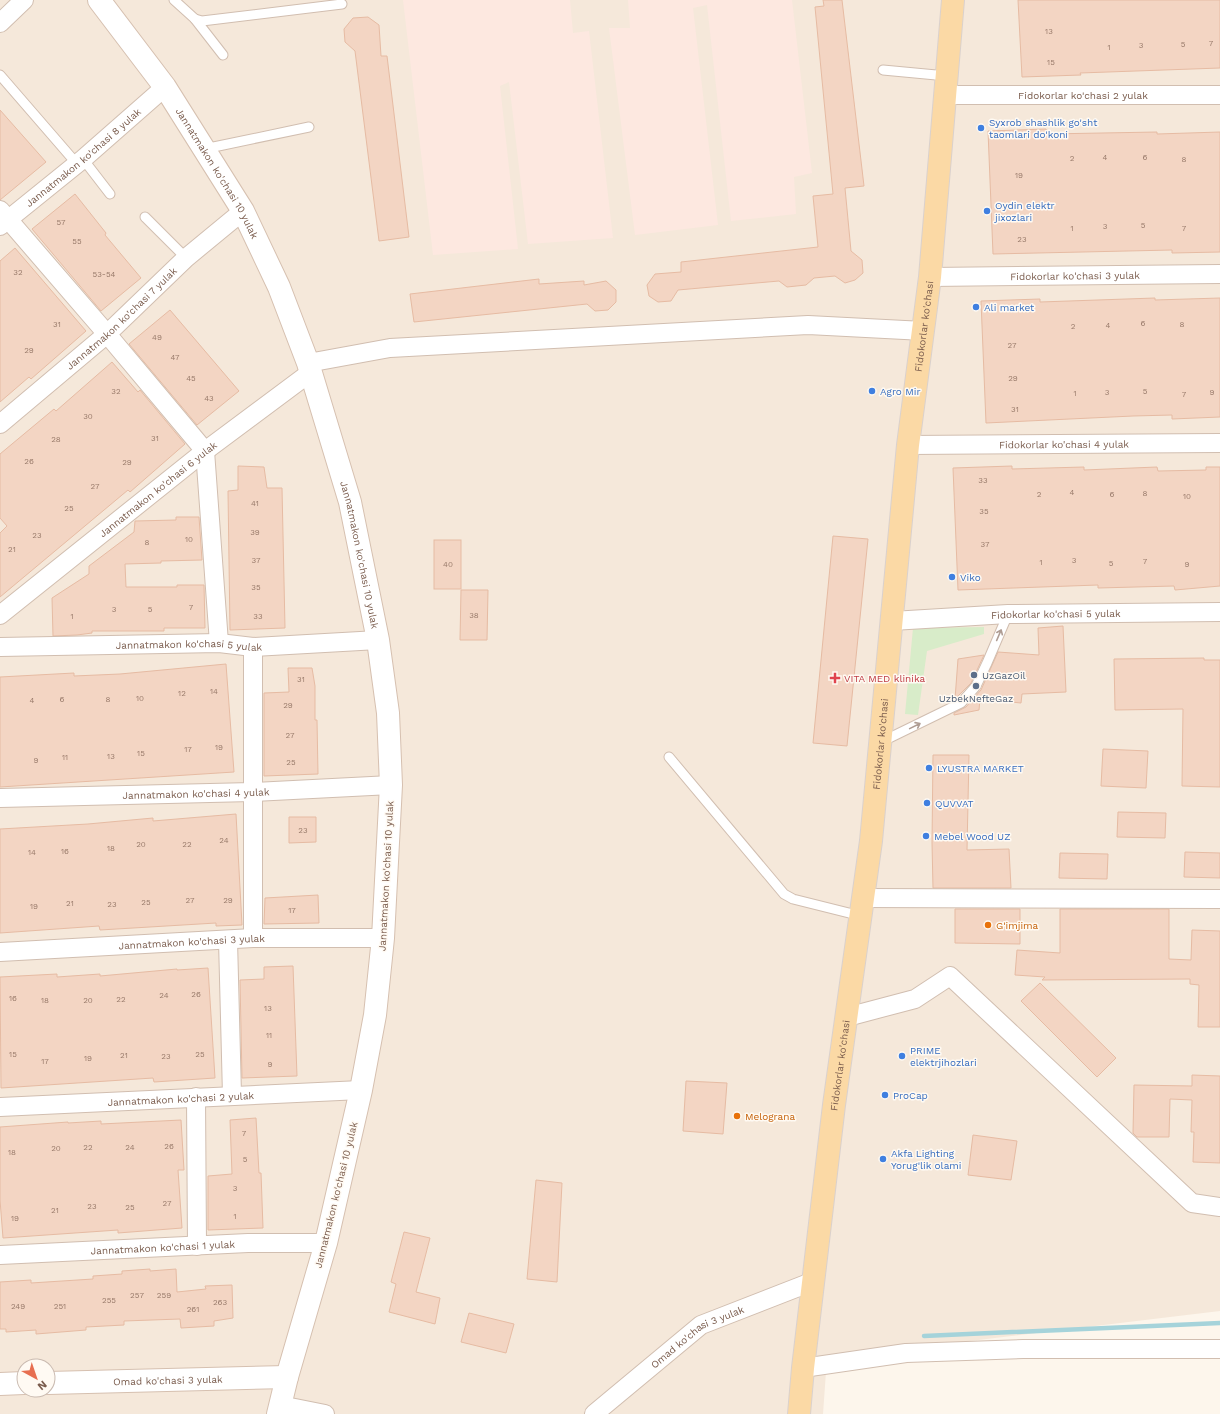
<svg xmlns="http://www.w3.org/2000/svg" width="1220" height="1414" font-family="'Work Sans',sans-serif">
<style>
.residential{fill:#f5e8da;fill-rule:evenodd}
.commercial{fill:#fde8e0}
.green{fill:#d8ecc9}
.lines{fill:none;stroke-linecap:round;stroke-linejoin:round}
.stream{stroke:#a5d3da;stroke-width:4.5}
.building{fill:#f3d5c3;stroke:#e6bba3}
.lane-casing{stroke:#d1beb0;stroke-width:11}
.street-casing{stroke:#d1beb0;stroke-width:20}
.secondary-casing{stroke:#d6c0b0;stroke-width:24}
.primary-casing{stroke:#dad1cd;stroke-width:24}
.lane{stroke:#fff;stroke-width:9}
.street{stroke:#fff;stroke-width:18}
.secondary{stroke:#fff;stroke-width:22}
.primary{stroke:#fbd9a5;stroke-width:22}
.oneway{stroke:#af9d94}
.shop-dot{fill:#3f7fe0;stroke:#fffaf3;stroke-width:1.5}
.service-dot{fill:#5c6f8a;stroke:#fffaf3;stroke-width:1.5}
.health-dot{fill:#e0444e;stroke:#fffaf3;stroke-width:1.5}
.food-dot{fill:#e8710a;stroke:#fffaf3;stroke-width:1.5}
.labels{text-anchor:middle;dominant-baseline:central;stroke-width:3;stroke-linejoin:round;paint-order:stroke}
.number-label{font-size:8px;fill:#987a6a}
.street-label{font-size:10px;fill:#7a5c4d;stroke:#fffaf3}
.shop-label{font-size:10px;fill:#366cbe;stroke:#fffaf3;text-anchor:start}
.service-label{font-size:10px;fill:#4e5e75;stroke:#fffaf3;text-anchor:start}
.health-label{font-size:10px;fill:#be3a42;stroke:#fffaf3;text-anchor:start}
.food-label{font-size:10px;fill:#c56008;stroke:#fffaf3;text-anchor:start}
</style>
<rect width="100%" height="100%" fill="#fdf6ec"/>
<!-- residential -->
<path class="residential" d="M0 0H1220V1311L827 1358 823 1414H0ZM24 1366H48V1390H24Z"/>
<!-- commercial -->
<g class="commercial">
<path d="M403 0H570L573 33 589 31 613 238 528 244 509 82 500 86 518 249 433 255Z"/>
<path d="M628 0H792L812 173 794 177 796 214 731 221 707 5 693 8 718 225 635 235 609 28H630Z"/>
</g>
<!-- green -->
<path class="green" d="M984 627V634L927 651 918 715 905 714 913 628Z"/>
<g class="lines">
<!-- stream -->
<path class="stream" d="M924 1336 1220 1323"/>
</g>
<!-- building -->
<g class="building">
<path d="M823 0H842L864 186 845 188 851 251 862 260 863 273 855 280 845 283 835 276 814 278 806 285 787 287 779 281 678 290 671 301 658 302 649 296 647 285 655 274 681 272V262L818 247 813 196 833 194 815 7 824 6Z"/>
<path d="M1018 0H1220V68L1080 73 1081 75 1022 77Z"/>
<path d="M368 17 379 25 381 56H387L409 237 379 241 355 51 345 42 344 29 353 18Z"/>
<path d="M0 110 46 162 0 200Z"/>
<path d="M1046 129 1047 134 1157 132V134L1220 132V252L1172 253V250L993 254 988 131Z"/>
<path d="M75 194 106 233 105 235 141 278 101 311 32 229Z"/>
<path d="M15 248 86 331 31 379 29 377 0 402V261Z"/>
<path d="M539 279V284L584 281V285L606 281 616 290V302L608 310 595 311 587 304 414 322 410 294Z"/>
<path d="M1155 298V300L1220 298V417L1172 419V415L1133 416 986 423 981 301 1040 299V302Z"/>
<path d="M170 310 239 391 197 425 129 344Z"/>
<path d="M112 362 138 392 140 390 185 444 130 492 128 490 0 597V533L7 526 0 518V454L54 409 56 411Z"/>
<path d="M238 466 264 467 267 488H282L285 628 230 630 228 491 238 490Z"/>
<path d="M1012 466V469L1084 467V470L1157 467 1158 471 1206 470V467H1220V586L1175 590 1174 586 1098 588V585L958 590 953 468Z"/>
<path d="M176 517H199L202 560 161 561V563L125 564 126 587H177V585H204L205 628H164V631H92V633L77 635 53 636 52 598 89 574V566L134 532 135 521 176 520Z"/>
<path d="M833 536 868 539 847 746 813 743Z"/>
<rect x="434" y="540" width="27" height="49"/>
<path d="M461 590H488L487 640H460Z"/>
<path d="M1063 626 1066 692 1022 694 1021 703 980 699 979 710 954 715V713L966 707 981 690 998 652 1039 655 1038 628Z"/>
<path d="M984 655 971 683 955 699 958 659Z"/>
<path d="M1204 658V660H1220V787L1182 786 1183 709 1115 710 1114 659Z"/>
<path d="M226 664 234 772 0 787V677L74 673V676L120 674Z"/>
<path d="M288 668H312L315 686V720H317L318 774 264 776V693L289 692Z"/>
<path d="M1103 749 1148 751 1146 788 1101 786Z"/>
<path d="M933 755H969L967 850 1009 849 1011 888H933L932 843Z"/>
<path d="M1118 812 1166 813 1165 838 1117 837Z"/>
<path d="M236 814 242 925 216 926V923L100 930 99 926 0 933V829L88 824 153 818V821Z"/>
<path d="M289 817H316V842L289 843Z"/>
<path d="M1185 852 1220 853V878L1184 877Z"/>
<path d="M1060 853 1108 854 1107 879 1059 878Z"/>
<path d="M318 895 319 923 264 924 265 898Z"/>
<path d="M955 909H1020V944L955 943Z"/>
<path d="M1060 909H1169V959L1191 960 1192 930 1220 931V1027H1198L1199 985 1190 984V979L1042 980 1045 977 1015 975 1017 950 1060 953Z"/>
<path d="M293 966 297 1076 242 1078 240 980 264 979V967Z"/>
<path d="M208 968 215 1078 154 1082 153 1078 1 1088 0 977 57 974V977L100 974V976L177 969V970Z"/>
<path d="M1040 983 1116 1058 1097 1077 1021 1001Z"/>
<path d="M1192 1075 1220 1076V1163L1193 1162 1194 1132H1191L1192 1100 1170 1099 1169 1137H1137L1133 1133 1134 1085 1192 1086Z"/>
<path d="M686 1081 727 1083 723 1134 683 1131Z"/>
<path d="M256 1118 259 1173H261L263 1228 208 1230V1176L232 1174 230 1120Z"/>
<path d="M181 1120 184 1170H178L182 1228 118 1233V1230L3 1238 0 1200V1127L68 1122V1123L101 1121V1124Z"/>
<path d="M973 1135 1017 1141 1011 1180 968 1175Z"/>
<path d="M536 1180 562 1183 557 1282 527 1279Z"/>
<path d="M404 1232 430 1238 416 1292 440 1298 435 1324 389 1312 396 1284 391 1282Z"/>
<path d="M150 1269V1271L176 1269 177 1292 206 1289 205 1286 232 1285 233 1318 214 1321V1326L181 1328 180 1319 124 1321V1325L86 1327V1330L36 1334V1330L6 1332V1329H0V1282L31 1280V1283L93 1279V1276L122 1274V1271Z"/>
<path d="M469 1313 514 1324 506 1353 461 1342Z"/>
</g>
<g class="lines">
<defs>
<g id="lane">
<path d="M174 0 195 19 202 21 342 4"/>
<path d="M195 19 223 55"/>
<path d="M883 70 947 76"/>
<path d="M0 75 77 164"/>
<path d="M204 149 309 127"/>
<path d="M83 159 110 194"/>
<path d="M145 217 186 258"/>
<path d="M881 742 961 703 976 686 987 663 1008 614"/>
<path d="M669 757 784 894 793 899 861 916"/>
</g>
<g id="street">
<path d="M0 23 24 0"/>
<path id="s1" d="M945 95H1220"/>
<path d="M0 210 107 334 205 451 219 643"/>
<path id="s2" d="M0 226 83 159 165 87"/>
<path id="s3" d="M930 277 1220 274"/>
<path d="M308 363 390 348 808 325 924 331"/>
<path id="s4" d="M0 424 107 334 186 258 243 211"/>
<path id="s5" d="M908 445 1220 443"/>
<path id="s6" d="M0 615 205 451 311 372"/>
<path id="s7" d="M892 621 1008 614 1220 612"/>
<path id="s8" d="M0 647 219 643 253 647 378 640"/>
<path d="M253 647V938"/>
<path id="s9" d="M0 798 252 792 391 785"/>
<path d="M863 898 1220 899"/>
<path d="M228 940 232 1095"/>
<path id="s10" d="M0 952 253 938H383"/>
<path d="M847 1017 915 999 950 976 1192 1203 1220 1207"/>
<path d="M196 1097 197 1246"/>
<path id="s11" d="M0 1107 361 1090"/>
<path id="s12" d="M0 1255 248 1243H326"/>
<path d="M803 1368 906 1353 1023 1349H1220"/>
<path d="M280 1405 325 1414"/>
<path id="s13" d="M594 1414 701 1325 814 1281"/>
</g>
<g id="secondary">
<path id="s14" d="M99 0 165 87 243 211 279 287 308 363 350 502 378 640 388 713 391 785 383 938 375 1015 361 1090 326 1243 287 1377 278 1414"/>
<path id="s15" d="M48 1383 287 1377"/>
<path d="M0 1384 24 1383"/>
</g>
<g id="primary">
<path id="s16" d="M799 1414 803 1368 834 1105 871 841 908 445 930 277 953 0"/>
</g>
</defs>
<!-- lane casing -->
<use href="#lane" class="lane-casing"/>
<!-- street casing -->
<use href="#street" class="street-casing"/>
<!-- secondary casing -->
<use href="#secondary" class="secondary-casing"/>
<!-- primary casing -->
<use href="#primary" class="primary-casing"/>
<!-- lane -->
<use href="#lane" class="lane"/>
<!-- street -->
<use href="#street" class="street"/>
<!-- secondary -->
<use href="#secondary" class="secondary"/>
<!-- primary -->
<use href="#primary" class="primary"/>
</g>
<!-- one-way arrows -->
<defs><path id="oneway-shaft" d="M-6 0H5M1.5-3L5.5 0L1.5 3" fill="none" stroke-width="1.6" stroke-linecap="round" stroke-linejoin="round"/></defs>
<g class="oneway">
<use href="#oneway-shaft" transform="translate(999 635) rotate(-67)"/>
<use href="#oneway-shaft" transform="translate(915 726) rotate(-26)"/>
</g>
<!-- markers -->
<g class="shop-dot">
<circle cx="981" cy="128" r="4"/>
<circle cx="987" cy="211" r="4"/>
<circle cx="976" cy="307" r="4"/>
<circle cx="872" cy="391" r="4"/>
<circle cx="952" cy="577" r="4"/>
<circle cx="929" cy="768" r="4"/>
<circle cx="927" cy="803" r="4"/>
<circle cx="926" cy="836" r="4"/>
<circle cx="902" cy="1056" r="4"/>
<circle cx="885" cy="1095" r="4"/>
<circle cx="883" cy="1159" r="4"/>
</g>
<g class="service-dot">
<circle cx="974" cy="675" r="4"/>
<circle cx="976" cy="686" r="4"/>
</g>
<path class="health-dot" d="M833 672h4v4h4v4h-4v4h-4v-4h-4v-4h4z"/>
<g class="food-dot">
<circle cx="988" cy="925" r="4"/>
<circle cx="737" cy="1116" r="4"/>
</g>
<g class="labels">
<!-- number labels -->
<g class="number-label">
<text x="1049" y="31">13</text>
<text x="1211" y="43">7</text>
<text x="1183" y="44">5</text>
<text x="1141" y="45">3</text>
<text x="1109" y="47">1</text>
<text x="1051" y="62">15</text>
<text x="1105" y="157">4</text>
<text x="1145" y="157">6</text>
<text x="1072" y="158">2</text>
<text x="1184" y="159">8</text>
<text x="1019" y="175">19</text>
<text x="61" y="222">57</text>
<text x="1143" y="225">5</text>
<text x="1105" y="226">3</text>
<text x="1072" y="228">1</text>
<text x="1184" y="228">7</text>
<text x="1022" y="239">23</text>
<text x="77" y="241">55</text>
<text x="18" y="272">32</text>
<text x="104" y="274">53-54</text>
<text x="1143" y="323">6</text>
<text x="57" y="324">31</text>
<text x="1182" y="324">8</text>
<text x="1108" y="325">4</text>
<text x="1073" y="326">2</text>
<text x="157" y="337">49</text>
<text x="1012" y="345">27</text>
<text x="29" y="350">29</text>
<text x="175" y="357">47</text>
<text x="191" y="378">45</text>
<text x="1013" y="378">29</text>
<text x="116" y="391">32</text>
<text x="1145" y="391">5</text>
<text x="1107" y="392">3</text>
<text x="1212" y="392">9</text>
<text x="1075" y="393">1</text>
<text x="1184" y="394">7</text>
<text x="209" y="398">43</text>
<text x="1015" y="409">31</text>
<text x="88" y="416">30</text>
<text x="155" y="438">31</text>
<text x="56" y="439">28</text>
<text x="29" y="461">26</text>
<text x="127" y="462">29</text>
<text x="983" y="480">33</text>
<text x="95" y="486">27</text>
<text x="1072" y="492">4</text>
<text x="1145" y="493">8</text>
<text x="1039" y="494">2</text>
<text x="1112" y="494">6</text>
<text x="1187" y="496">10</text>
<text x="255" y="503">41</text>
<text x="69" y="508">25</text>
<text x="984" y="511">35</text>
<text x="255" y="532">39</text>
<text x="37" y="535">23</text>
<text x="189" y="539">10</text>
<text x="147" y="542">8</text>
<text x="985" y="544">37</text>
<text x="12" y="549">21</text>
<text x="256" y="560">37</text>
<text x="1074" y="560">3</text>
<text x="1145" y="561">7</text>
<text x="1041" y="562">1</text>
<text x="1111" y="563">5</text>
<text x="448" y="564">40</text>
<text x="1187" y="564">9</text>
<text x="256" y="587">35</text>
<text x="191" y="607">7</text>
<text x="114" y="609">3</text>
<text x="150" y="609">5</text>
<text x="474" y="615">38</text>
<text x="72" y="616">1</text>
<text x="258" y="616">33</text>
<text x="301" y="679">31</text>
<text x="214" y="691">14</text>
<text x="182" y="693">12</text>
<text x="140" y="698">10</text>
<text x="62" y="699">6</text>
<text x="108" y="699">8</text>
<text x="32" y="700">4</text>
<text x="288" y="705">29</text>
<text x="290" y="735">27</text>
<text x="219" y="747">19</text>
<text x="188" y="749">17</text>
<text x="141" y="753">15</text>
<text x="111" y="756">13</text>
<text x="65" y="757">11</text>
<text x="36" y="760">9</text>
<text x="291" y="762">25</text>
<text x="303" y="830">23</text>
<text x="224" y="840">24</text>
<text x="141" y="844">20</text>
<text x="187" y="844">22</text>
<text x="111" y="848">18</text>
<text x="65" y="851">16</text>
<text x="32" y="852">14</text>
<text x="190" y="900">27</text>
<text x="228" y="900">29</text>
<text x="146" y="902">25</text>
<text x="70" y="903">21</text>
<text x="112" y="904">23</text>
<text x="34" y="906">19</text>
<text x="292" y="910">17</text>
<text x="196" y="994">26</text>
<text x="164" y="995">24</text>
<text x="13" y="998">16</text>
<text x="121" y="999">22</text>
<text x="45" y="1000">18</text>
<text x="88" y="1000">20</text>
<text x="268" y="1008">13</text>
<text x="269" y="1035">11</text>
<text x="13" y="1054">15</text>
<text x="200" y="1054">25</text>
<text x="124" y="1055">21</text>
<text x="166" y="1056">23</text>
<text x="88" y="1058">19</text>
<text x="45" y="1061">17</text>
<text x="270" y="1064">9</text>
<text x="244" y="1133">7</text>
<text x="169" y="1146">26</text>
<text x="88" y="1147">22</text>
<text x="130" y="1147">24</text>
<text x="56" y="1148">20</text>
<text x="12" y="1152">18</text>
<text x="245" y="1159">5</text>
<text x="235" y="1188">3</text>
<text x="167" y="1203">27</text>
<text x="92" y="1206">23</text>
<text x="130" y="1207">25</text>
<text x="55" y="1210">21</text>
<text x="235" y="1216">1</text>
<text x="15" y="1218">19</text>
<text x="137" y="1295">257</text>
<text x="164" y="1295">259</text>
<text x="109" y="1300">255</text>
<text x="220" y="1302">263</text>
<text x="18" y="1306">249</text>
<text x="60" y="1306">251</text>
<text x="193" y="1309">261</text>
</g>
<!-- street labels -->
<g class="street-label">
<text stroke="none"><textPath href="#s1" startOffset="138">Fidokorlar ko'chasi 2 yulak</textPath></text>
<text stroke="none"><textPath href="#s2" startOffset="108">Jannatmakon ko'chasi 8 yulak</textPath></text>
<text stroke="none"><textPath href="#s14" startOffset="210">Jannatmakon ko'chasi 10 yulak</textPath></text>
<text stroke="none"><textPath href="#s3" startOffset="145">Fidokorlar ko'chasi 3 yulak</textPath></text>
<text stroke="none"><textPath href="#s4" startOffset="161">Jannatmakon ko'chasi 7 yulak</textPath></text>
<text stroke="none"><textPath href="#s16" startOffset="1095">Fidokorlar ko'chasi</textPath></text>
<text stroke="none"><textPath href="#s5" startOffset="156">Fidokorlar ko'chasi 4 yulak</textPath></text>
<text stroke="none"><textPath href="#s6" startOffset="202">Jannatmakon ko'chasi 6 yulak</textPath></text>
<text stroke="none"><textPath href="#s14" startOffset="620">Jannatmakon ko'chasi 10 yulak</textPath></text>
<text stroke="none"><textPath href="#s7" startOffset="164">Fidokorlar ko'chasi 5 yulak</textPath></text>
<text stroke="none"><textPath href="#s8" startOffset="189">Jannatmakon ko'chasi 5 yulak</textPath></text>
<text stroke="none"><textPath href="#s16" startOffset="675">Fidokorlar ko'chasi</textPath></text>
<text stroke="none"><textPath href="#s9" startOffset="196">Jannatmakon ko'chasi 4 yulak</textPath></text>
<text transform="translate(386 876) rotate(-87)">Jannatmakon ko'chasi 10 yulak</text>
<text stroke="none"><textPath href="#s10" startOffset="192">Jannatmakon ko'chasi 3 yulak</textPath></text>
<text stroke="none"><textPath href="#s16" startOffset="351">Fidokorlar ko'chasi</textPath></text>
<text stroke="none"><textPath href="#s11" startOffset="181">Jannatmakon ko'chasi 2 yulak</textPath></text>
<text transform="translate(336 1195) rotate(-76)">Jannatmakon ko'chasi 10 yulak</text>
<text stroke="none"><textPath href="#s12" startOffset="163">Jannatmakon ko'chasi 1 yulak</textPath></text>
<text stroke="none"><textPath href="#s13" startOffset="130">Omad ko'chasi 3 yulak</textPath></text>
<text stroke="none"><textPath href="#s15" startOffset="120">Omad ko'chasi 3 yulak</textPath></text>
</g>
<!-- shop labels -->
<g class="shop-label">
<text x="989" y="122">Syxrob shashlik go'sht<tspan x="989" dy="12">taomlari do'koni</tspan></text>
<text x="995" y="205">Oydin elektr<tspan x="995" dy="12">jixozlari</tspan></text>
<text x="984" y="307">Ali market</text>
<text x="880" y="391">Agro Mir</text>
<text x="960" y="577">Viko</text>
<text x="937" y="768">LYUSTRA MARKET</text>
<text x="935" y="803">QUVVAT</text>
<text x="934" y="836">Mebel Wood UZ</text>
<text x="910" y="1050">PRIME<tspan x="910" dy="12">elektrjihozlari</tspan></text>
<text x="893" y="1095">ProCap</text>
<text x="891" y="1153">Akfa Lighting<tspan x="891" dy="12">Yorug'lik olami</tspan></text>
</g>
<!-- service labels -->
<g class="service-label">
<text x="982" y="675">UzGazOil</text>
<text x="976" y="698" text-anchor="middle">UzbekNefteGaz</text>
</g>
<!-- health labels -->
<g class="health-label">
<text x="844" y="678">VITA MED klinika</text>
</g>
<!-- food labels -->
<g class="food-label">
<text x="996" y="925">G'imjima</text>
<text x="745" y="1116">Melograna</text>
</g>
</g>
<!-- north arrow -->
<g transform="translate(36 1378) rotate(140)"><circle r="19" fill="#fffaf3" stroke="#cabbb1"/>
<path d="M0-3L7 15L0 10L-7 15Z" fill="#e76f51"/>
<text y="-6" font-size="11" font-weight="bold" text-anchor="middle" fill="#7a5c4d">N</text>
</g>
</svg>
